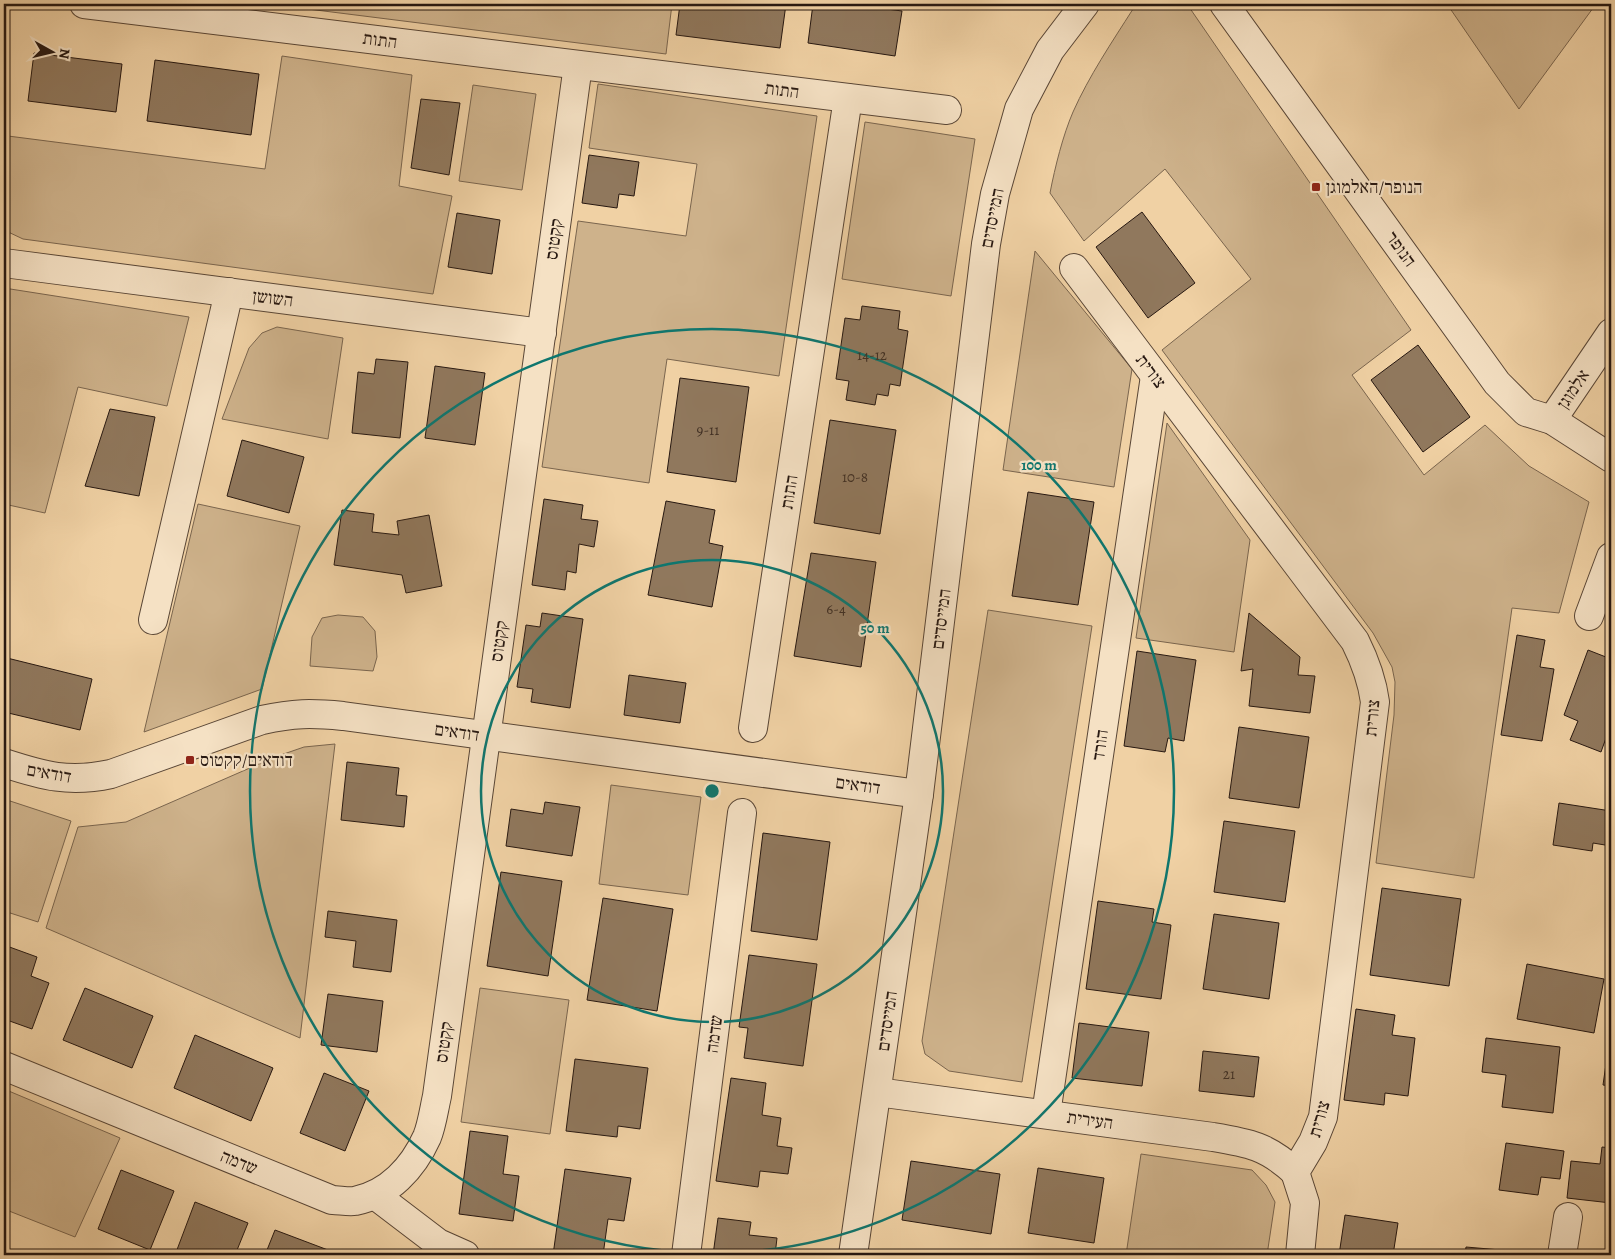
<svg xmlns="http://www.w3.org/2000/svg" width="1615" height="1259" font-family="Alegreya,'Frank Ruhl Libre',serif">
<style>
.green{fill:#ceb28b;stroke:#7a654e}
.building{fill:#90785d;stroke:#271811}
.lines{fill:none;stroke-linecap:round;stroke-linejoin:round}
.minor-casing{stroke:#594636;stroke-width:30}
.minor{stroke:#f5e1c4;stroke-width:28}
.ring{fill:none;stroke:#0f766e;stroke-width:2.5}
.poi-dot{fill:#8f2418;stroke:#f5e1c4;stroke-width:2}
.labels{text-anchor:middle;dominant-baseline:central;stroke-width:4.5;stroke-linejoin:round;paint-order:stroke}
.number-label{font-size:15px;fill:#413024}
.street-label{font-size:18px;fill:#271811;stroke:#f5e1c4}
.poi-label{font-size:18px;fill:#271811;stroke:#f5e1c4;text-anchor:start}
.centre{fill:#0f766e;stroke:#f5e1c4;stroke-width:2.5}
.ring-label{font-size:15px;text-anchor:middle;font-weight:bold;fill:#0f766e;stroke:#f5e1c4;stroke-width:4.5;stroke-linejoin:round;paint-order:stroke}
</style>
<rect width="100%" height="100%" fill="#f0d1a4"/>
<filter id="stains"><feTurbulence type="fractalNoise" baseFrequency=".004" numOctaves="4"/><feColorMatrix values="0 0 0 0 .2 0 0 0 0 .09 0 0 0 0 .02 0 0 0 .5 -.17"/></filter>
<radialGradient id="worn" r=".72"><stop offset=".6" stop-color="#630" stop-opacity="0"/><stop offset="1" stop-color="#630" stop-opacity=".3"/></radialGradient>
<!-- green -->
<g class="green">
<path d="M268 4H672L666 54Z"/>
<path d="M1139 4H1187L1411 330 1352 375 1424 475 1485 425 1529 466 1589 502 1559 613 1512 608 1474 878 1376 863 1394 715 1395 682 1392 667 1373 633 1162 350 1251 279 1165 169 1084 241 1050 193C1055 167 1063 135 1073 112 1089 76 1112 42 1133 9Z"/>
<path d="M1447 4H1596L1519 109Z"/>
<path d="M282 56 412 75 399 186 452 196 433 294 23 239 4 230V164L8 136 265 169Z"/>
<path d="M598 84 817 116 779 376 667 359 649 483 542 467 578 221 686 236 697 164 589 148Z"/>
<path d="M473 85 536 94 522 190 459 181Z"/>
<path d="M865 122 975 139 951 296 842 279Z"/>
<path d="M1035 251 1132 369 1114 487 1003 470Z"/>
<path d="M4 288 189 317 167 406 78 387 45 513 4 504Z"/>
<path d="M277 327 343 338 328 439 222 419 249 348 262 333Z"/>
<path d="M1167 423 1250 540 1234 652 1136 638Z"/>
<path d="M198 504 300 526 262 689 144 732Z"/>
<path d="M988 610 1092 626 1022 1082 949 1071 925 1054 922 1041Z"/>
<path d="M338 615 363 617 375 631 377 657 373 671 310 666 312 637 322 618Z"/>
<path d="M335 744 300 1038 46 928 78 827 126 822 275 757 304 747Z"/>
<path d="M611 785 701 797 688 895 599 884Z"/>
<path d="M4 799 71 821 38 922 4 911Z"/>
<path d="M480 988 569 1000 550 1134 461 1122Z"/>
<path d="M4 1089 120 1138 75 1237 4 1209Z"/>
<path d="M1141 1154 1252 1170 1266 1185 1275 1202 1267 1255H1126Z"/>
</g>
<!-- building -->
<g class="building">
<path d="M680 4H786L780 48 676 35Z"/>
<path d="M813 4H888L887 9 902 11 895 56 808 43Z"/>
<path d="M34 53 122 64 116 112 28 101Z"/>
<path d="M155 60 259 74 251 135 147 121Z"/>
<path d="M421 99 460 103 449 175 411 168Z"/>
<path d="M589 155 639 162 634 196 619 194 617 208 582 203Z"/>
<path d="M1142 212 1195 283 1148 318 1096 247Z"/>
<path d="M457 213 500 220 492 274 448 267Z"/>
<path d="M862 306 900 311 898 329 908 331 900 386 890 384 888 396 877 394 875 405 846 400 849 381 836 379 845 318 860 320Z"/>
<path d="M1418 345 1470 417 1423 452 1371 380Z"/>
<path d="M376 359 408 362 400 438 352 433 358 372 374 374Z"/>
<path d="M435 366 485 373 475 445 425 438Z"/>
<path d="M680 378 749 387 736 482 667 472Z"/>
<path d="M110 409 155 417 139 496 85 486Z"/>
<path d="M830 420 896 430 880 534 814 523Z"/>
<path d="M242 440 304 457 289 513 227 496Z"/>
<path d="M1028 492 1094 502 1078 605 1012 596Z"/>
<path d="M544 499 583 505 581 519 598 521 594 547 579 544 576 573 567 571 565 590 532 585Z"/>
<path d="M666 501 715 510 709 543 723 546 712 607 648 595Z"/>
<path d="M342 510 374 514 372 532 399 535 397 521 429 515 442 586 406 593 402 575 334 565Z"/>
<path d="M811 553 876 562 861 667 794 656Z"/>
<path d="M542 613 583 619 570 708 531 702 533 689 517 687 526 625 540 627Z"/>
<path d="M1249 613 1300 657 1298 675 1315 676 1310 713 1249 706 1253 669 1241 671Z"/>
<path d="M1517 635 1545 640 1540 667 1554 669 1542 741 1501 735Z"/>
<path d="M1588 650 1611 659V724L1601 752 1570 740 1578 721 1564 715Z"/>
<path d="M1137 651 1196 660 1184 741 1168 738 1165 752 1124 746Z"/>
<path d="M7 658 92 679 80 730 4 712V673Z"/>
<path d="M629 675 686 683 680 723 624 715Z"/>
<path d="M1239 727 1309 737 1299 808 1229 798Z"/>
<path d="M347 762 399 768 396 795 407 796 404 827 341 820Z"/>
<path d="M545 802 580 807 572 856 506 846 511 809 543 814Z"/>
<path d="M1559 803 1611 811V846L1593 843 1592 851 1553 845Z"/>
<path d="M1224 821 1295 831 1285 902 1214 892Z"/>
<path d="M763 833 830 842 817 940 751 931Z"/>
<path d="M501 872 562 881 548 976 487 966Z"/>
<path d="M1382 888 1461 899 1449 986 1370 975Z"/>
<path d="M603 898 673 909 657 1011 587 1000Z"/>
<path d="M1098 901 1154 909 1152 922 1171 925 1161 999 1086 989Z"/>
<path d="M328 911 397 920 391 972 353 967 356 941 325 937Z"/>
<path d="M1214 914 1279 923 1269 999 1203 989Z"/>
<path d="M4 945 37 957 31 976 49 983 32 1029 4 1019Z"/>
<path d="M749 955 817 964 803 1066 744 1058 748 1028 739 1027Z"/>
<path d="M1527 964 1604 979 1594 1033 1517 1019Z"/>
<path d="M85 988 153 1016 132 1068 63 1040Z"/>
<path d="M328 994 383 1001 377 1052 321 1045Z"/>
<path d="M1356 1009 1395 1015 1392 1035 1415 1038 1408 1096 1385 1093 1384 1105 1344 1100Z"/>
<path d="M1079 1023 1149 1032 1142 1086 1072 1078Z"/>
<path d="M195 1035 273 1068 251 1121 174 1088Z"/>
<path d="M1486 1038 1560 1047 1553 1113 1502 1107 1506 1075 1482 1072Z"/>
<path d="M1203 1051 1259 1057 1254 1097 1199 1091Z"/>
<path d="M575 1059 648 1068 640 1129 618 1126 617 1137 566 1131Z"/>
<path d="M1606 1064 1611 1065V1086L1603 1085Z"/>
<path d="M324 1073 369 1091 345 1151 300 1133Z"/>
<path d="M731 1078 766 1083 762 1115 781 1118 777 1146 792 1148 788 1174 760 1171 758 1187 716 1181Z"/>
<path d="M470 1131 508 1136 503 1174 519 1176 513 1221 459 1214Z"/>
<path d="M1506 1143 1564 1151 1560 1179 1541 1177 1538 1195 1499 1190Z"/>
<path d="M1602 1147 1611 1148V1203L1567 1198 1571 1161 1600 1164Z"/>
<path d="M911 1161 1000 1174 991 1234 902 1220Z"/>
<path d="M1038 1168 1104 1178 1094 1243 1028 1233Z"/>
<path d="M565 1169 631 1178 624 1221 608 1219 603 1255H553Z"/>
<path d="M121 1170 174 1191 150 1250 98 1229Z"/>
<path d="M195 1202 248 1223 235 1255H175Z"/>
<path d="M1345 1215 1398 1223 1393 1255H1339Z"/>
<path d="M718 1218 751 1222 749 1235 777 1238 775 1255H713Z"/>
<path d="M275 1230 328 1250 326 1255H265Z"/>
<path d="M1466 1247 1535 1253V1255H1465Z"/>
</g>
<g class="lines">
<defs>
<g id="minor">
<path d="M84 4 947 110"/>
<path d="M1224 4 1497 383 1526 412 1552 420 1611 458"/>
<path d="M4 263 542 333"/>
<path d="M1074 268 1355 641C1365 661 1372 679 1375 702L1323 1117 1313 1142 1295 1172 1305 1203 1300 1255"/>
<path d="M1552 420 1611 333"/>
<path d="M1589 616 1611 557"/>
<path d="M153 620 229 292"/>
<path d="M753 728 848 98"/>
<path d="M4 763C44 776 69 783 111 774L262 720C294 713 311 713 343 716L919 794"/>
<path d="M4 1066 332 1200C339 1200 348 1202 355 1201 389 1194 413 1168 427 1137 432 1125 434 1109 437 1096L578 65"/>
<path d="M877 1092 1213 1137C1249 1143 1267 1146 1295 1172"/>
<path d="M1046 1114 1155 376"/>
<path d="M375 1195 438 1243 465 1255"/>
<path d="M686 1255 742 813"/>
<path d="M853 1255 919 794 986 244 995 194 1019 109 1050 50 1085 4"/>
<path d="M1562 1255 1568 1217"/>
</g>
</defs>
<!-- minor casing -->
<use href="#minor" class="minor-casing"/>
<!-- minor -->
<use href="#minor" class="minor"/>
</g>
<!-- distance rings -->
<g class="ring">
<circle cx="712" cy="791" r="231"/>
<circle cx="712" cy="791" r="462"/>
</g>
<!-- markers -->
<g class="poi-dot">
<rect x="1311" y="182" width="10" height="10" rx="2.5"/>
<rect x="185" y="755" width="10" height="10" rx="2.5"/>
</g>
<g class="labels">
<!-- number labels -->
<g class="number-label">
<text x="872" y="355">14-12</text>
<text x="708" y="430">9-11</text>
<text x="855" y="477">10-8</text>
<text x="836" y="609">6-4</text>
<text x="1229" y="1074">21</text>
</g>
<!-- street labels -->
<g class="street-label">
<text transform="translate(380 40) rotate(7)">התות</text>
<text transform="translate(782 90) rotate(7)">התות</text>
<text transform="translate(992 218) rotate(-79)">המייסדים</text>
<text transform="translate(554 239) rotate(-82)">קקטוס</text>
<text transform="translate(1401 249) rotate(54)">הנופר</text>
<text transform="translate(273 298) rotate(7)">השושן</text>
<text transform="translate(1151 371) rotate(53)">צורית</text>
<text transform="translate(1573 389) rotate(-56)">אלמוגן</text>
<text transform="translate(789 492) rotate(-81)">התות</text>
<text transform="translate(941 619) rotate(-83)">המייסדים</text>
<text transform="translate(499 641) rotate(-82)">קקטוס</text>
<text transform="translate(1372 718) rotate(-85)">צורית</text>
<text transform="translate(457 732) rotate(8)">דודאים</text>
<text transform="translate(1100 745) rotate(-82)">הורד</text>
<text transform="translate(49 773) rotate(10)">דודאים</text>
<text transform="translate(858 785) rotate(8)">דודאים</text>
<text transform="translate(887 1021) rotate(-82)">המייסדים</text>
<text transform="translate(714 1034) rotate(-83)">שדמה</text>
<text transform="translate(444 1042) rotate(-82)">קקטוס</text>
<text transform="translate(1319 1119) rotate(-74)">צורית</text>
<text transform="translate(1090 1120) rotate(8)">העירית</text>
<text transform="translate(239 1162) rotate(22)">שדמה</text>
</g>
<!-- poi labels -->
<g class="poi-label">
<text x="1326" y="187">הנופר/האלמוגן</text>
<text x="200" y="760">דודאים/קקטוס</text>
</g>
</g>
<circle cx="712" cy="791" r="8" class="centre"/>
<g class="ring-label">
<text x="1039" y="470">100 m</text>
<text x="875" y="633">50 m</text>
</g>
<!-- margin -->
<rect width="1615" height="1259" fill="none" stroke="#f0d1a4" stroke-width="20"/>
<rect x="5" y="5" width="1605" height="1249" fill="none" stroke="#271811" stroke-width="2.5"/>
<rect x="10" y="10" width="1595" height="1239" fill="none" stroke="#271811"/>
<!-- north arrow -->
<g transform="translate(52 52) rotate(98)" stroke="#f5e1c4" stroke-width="4" paint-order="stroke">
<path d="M0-4L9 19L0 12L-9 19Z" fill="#271811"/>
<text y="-8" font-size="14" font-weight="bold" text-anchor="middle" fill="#271811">N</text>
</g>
<rect width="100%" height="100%" filter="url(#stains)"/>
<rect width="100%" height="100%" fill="url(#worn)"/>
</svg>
